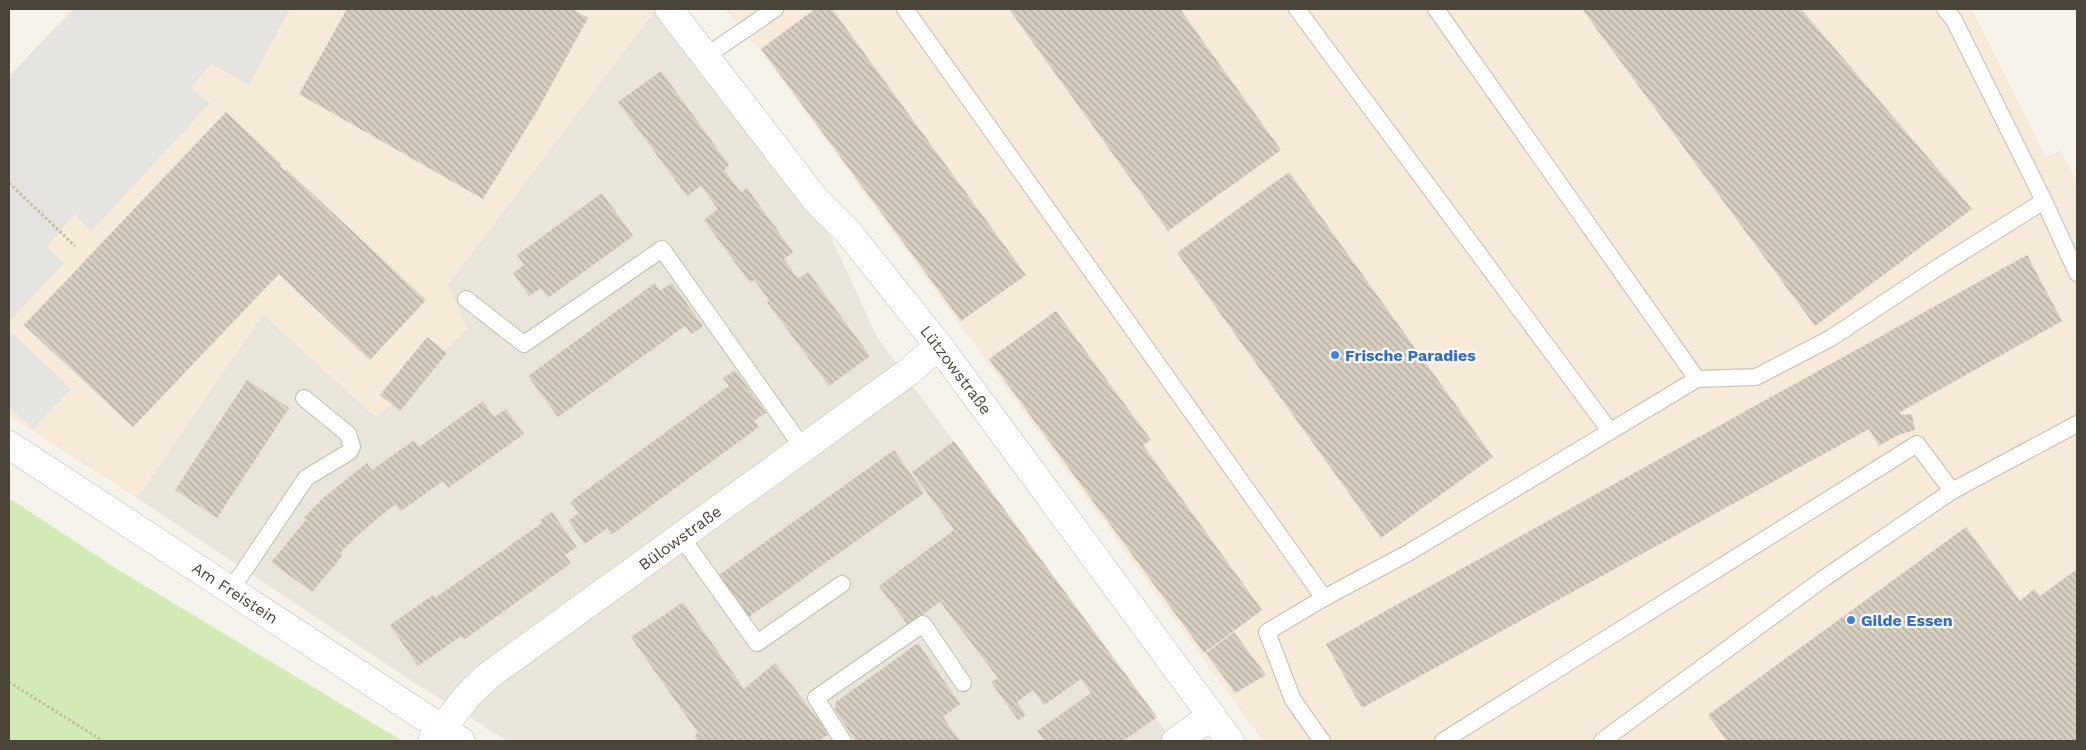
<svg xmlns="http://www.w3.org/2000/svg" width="2086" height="750" font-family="'Work Sans',sans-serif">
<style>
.residential{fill:#eae5da}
.commercial{fill:#f7ead8}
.green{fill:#d2eab5}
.parking{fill:#e5e3e0}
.building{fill:url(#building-back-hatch)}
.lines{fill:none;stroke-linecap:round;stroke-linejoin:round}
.service-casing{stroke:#c2bbae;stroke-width:18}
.minor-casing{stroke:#c2bbae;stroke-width:29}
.path{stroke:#c4b79f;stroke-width:3;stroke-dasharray:2.5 2.5;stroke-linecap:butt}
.service{stroke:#fff;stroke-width:16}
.minor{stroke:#fff;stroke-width:28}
.shop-dot{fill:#3f7fe0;stroke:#fff;stroke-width:2}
.labels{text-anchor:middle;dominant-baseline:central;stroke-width:4.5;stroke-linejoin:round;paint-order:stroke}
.shop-label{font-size:16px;font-weight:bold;fill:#366cbe;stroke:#fff;text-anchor:start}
.street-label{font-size:16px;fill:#4b4439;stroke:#fff}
</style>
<defs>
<pattern id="building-back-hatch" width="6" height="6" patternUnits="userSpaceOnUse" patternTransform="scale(1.25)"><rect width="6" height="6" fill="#d8cfc1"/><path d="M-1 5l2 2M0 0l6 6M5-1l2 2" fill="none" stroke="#b1aa9e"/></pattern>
</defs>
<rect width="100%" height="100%" fill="#f6f3ec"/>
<!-- residential -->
<path class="residential" d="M656 9 814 200 877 337 1173 741H507L415 683 137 498 263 314 376 417 447 285Z"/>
<!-- commercial -->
<g class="commercial">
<path d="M71 9H656L448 285 467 329 377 417 263 314 137 498 9 416V77Z"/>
<path d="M725 9H1972L2045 156 2061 151 2077 183V741H1263L760 50Z"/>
</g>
<!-- green -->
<path class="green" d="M9 498 117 569 399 739V741H9Z"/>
<!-- parking -->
<g class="parking">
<path d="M74 9H290L249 85 211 64 191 88 210 103 91 232 75 214 47 246 64 263 9 322V76Z"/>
<path d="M9 330 71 389 33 429 9 407Z"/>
</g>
<!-- building -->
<g class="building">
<path d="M347 9H572L588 18 537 111 483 199 299 94Z"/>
<path d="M815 9H832L1026 275 961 321 761 49Z"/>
<path d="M1009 9H1180L1281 150 1168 231Z"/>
<path d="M1582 9H1801L1972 209 1815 326Z"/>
<path d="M661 71 729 165 724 170 741 192 747 188 793 252 784 259 798 279 808 272 870 356 829 386 767 302 769 300 754 280 750 283 704 220 718 209 701 186 687 196 618 102Z"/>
<path d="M226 112 281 164 280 166 285 171 286 169 426 300 370 360 279 274 133 427 24 325Z"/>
<path d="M1289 172 1493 457 1381 538 1177 253Z"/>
<path d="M602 193 633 236 548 298 541 288 529 296 513 273 524 265 517 255Z"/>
<path d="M2027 255 2062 321 1900 412 1901 415 1912 414 1915 430 1898 435 1879 446 1869 429 1362 708 1326 644Z"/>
<path d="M655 283 660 291 672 283 703 326 692 334 685 326 558 417 528 376Z"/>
<path d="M1056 311 1151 440 1143 445 1262 610 1204 653 989 359Z"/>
<path d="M427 337 447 353 400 411 380 395Z"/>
<path d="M735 370 766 413 754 421 759 427 611 535 607 528 585 544 568 521 579 513 570 502 729 386 723 378Z"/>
<path d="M247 380 289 408 217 518 175 490Z"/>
<path d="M483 401 494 417 506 409 524 434 448 488 443 481 401 511 395 504 358 535 341 552 343 555 312 592 271 562 306 520 304 518 323 498 367 463 372 470 414 440 419 447Z"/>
<path d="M954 441 1157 717 1123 741H1045L1037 731 1091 693 1081 679 1044 705 1033 690 1017 702 1026 715 1018 720 991 682 998 678 940 602 908 625 879 586 954 530 912 472Z"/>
<path d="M894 450 924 493 749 617 719 575Z"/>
<path d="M552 512 577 547 565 555 571 563 465 639 461 636 418 666 390 625 433 595 435 598 542 523 540 520Z"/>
<path d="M1966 527 2020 601 2034 589 2040 596 2077 569V741H1727L1708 715Z"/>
<path d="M683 602 744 689 775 663 829 734 819 741H698L694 736 698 733 631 637Z"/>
<path d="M1234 632 1266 675 1235 693 1206 653Z"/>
<path d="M918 643 960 704 943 717 960 741 855 740 835 710 836 702Z"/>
</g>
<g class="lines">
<defs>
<g id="service">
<path d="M905 9 1324 598"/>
<path d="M1297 9 1610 431"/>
<path d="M1436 9 1697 379"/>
<path d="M1945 9 1954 20 2044 201"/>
<path d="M706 56 775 9"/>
<path d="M466 299 524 344 662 249 803 448"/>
<path d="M682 538 757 643 842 584"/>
<path d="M229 589 241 575 306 478 349 452 352 447 348 434 304 398"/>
<path d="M843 741 816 698 923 624 963 683"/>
<path d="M1322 741 1293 700 1267 632 1324 598 1408 553 1697 379 1756 377 1831 338 1940 266 2044 201 2077 273"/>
<path d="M1443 741 1917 444 1952 491"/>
<path d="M1602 741 1823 579 1952 491 2077 424"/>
</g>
<g id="minor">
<path d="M669 9 815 199 848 232 939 346 1230 741"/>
<path d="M9 445 461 741"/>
<path d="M432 741 469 694 488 676 907 373 939 346"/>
<path d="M1176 741 1212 716"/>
</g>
</defs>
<!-- service casing -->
<use href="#service" class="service-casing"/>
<!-- minor casing -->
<use href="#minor" class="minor-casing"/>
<!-- path -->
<g class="path">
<path d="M9 183 75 246"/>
<path d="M9 682 103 741"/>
</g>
<!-- service -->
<use href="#service" class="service"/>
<!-- minor -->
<use href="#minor" class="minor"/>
</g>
<!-- markers -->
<g class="shop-dot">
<circle cx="1335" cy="355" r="5"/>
<circle cx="1851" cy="620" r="5"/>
</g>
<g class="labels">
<!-- shop labels -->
<g class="shop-label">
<text x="1345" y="355">Frische Paradies</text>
<text x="1861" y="620">Gilde Essen</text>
</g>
<!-- street labels -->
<g class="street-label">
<text transform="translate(956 370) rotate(53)">Lützowstraße</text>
<text transform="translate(680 538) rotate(-36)">Bülowstraße</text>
<text transform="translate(235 593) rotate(33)">Am Freistein</text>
</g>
</g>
<!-- border -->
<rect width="2086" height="750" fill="none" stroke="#4b4439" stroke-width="20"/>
</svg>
